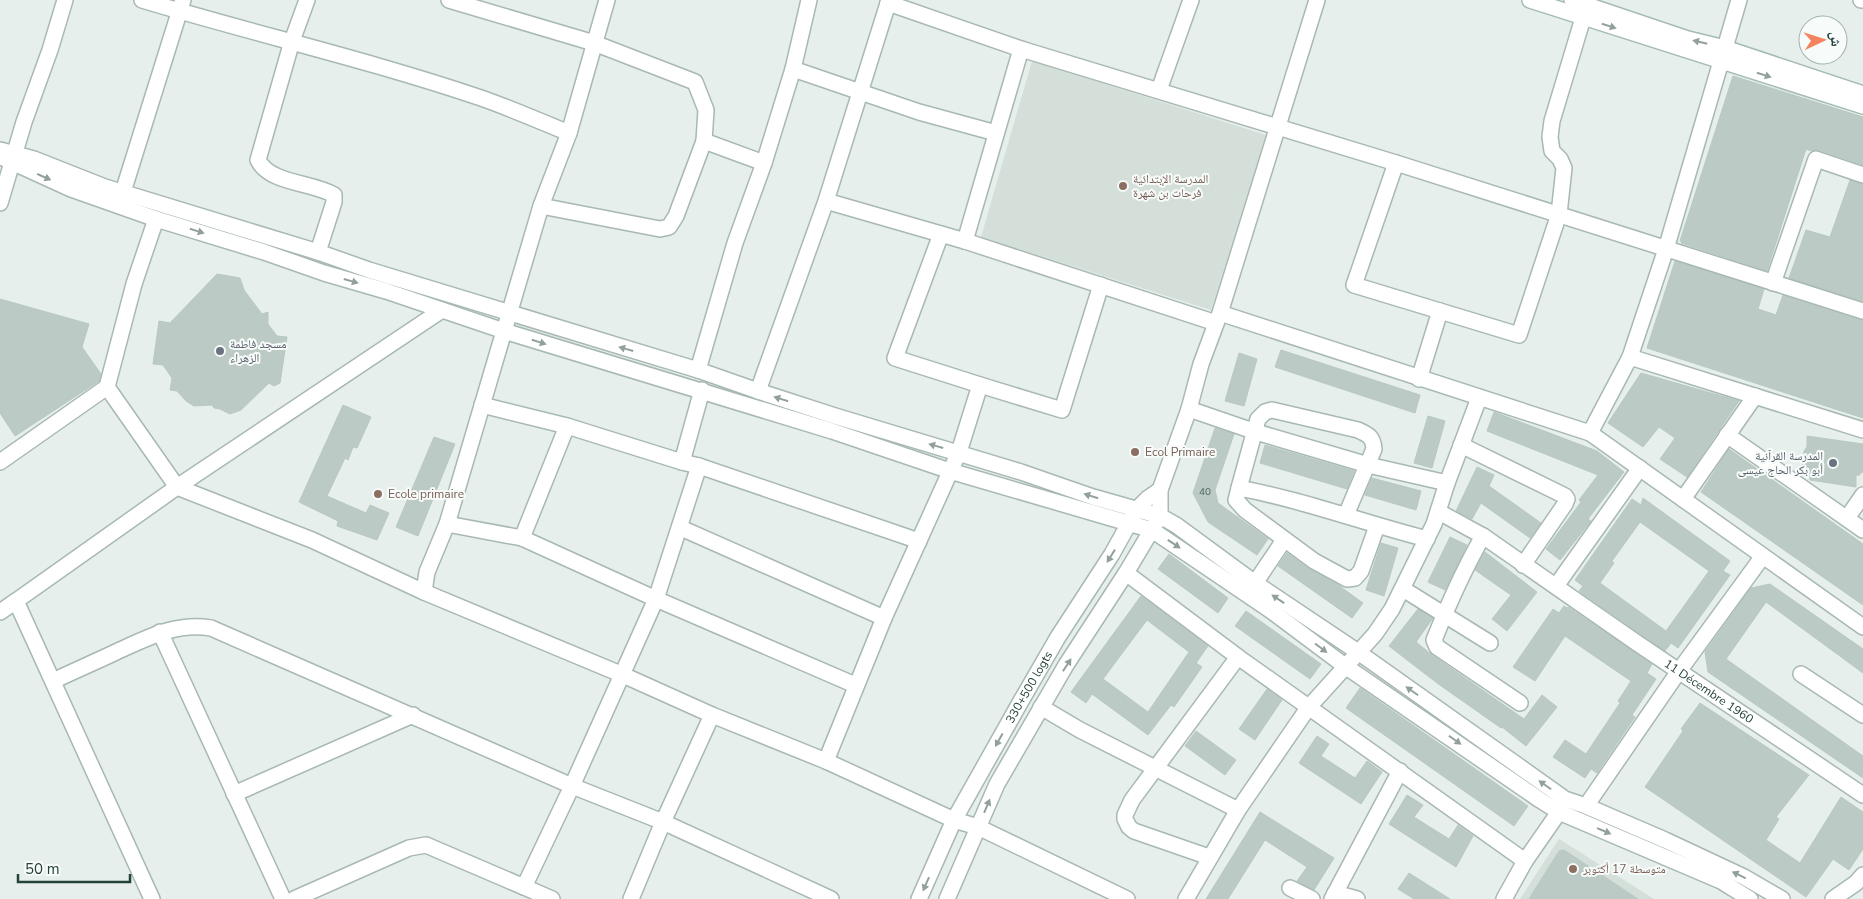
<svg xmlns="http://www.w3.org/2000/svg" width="1863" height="899" font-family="'Nunito Sans','Noto Naskh Arabic',sans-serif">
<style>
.built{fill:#d4dfda}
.building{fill:#bbcac4;stroke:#b8c9c2;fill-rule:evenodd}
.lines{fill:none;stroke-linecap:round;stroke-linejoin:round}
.minor-casing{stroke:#a8b8b2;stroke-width:18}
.tertiary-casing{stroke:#a8b8b2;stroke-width:18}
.secondary-casing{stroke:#a4bbb3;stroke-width:18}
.minor{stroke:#fff;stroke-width:15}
.tertiary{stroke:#fff;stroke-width:15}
.secondary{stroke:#fff;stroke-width:15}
.oneway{fill:#92a09c}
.education-dot{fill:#8d6e63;stroke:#f7fbf9;stroke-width:2}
.worship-dot{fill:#6b7280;stroke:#f7fbf9;stroke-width:2}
.labels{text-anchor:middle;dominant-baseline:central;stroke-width:4;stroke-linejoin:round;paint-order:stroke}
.number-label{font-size:10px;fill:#4a645c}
.education-label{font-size:12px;fill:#785e54;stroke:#f7fbf9;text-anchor:start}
.worship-label{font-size:12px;fill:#5b616d;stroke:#f7fbf9;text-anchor:start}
.street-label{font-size:12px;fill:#24423a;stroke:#f7fbf9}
</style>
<rect width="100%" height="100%" fill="#e6efeb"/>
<!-- built -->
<g class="built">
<path d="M1032 61 1266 135 1211 310 981 237Z"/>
<path d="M1559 839 1654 899H1520Z"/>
</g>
<!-- building -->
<g class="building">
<path d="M1733 76 1863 117V165L1819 150 1811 151 1806 149 1767 271 1681 243 1682 242 1680 241Z"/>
<path d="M1850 180 1863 184V301L1789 278 1806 230 1830 237Z"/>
<path d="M1675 261 1764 289 1758 309 1776 315 1783 295 1863 320V418L1647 348Z"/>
<path d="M217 274 240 278 244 290 262 314 268 312V324L277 336 287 337 280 383 274 386 269 383 241 410 230 414 220 409 214 408 212 405 194 406 186 401 177 391 170 390 172 378 163 365 153 364 159 321 170 323Z"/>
<path d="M0 299 89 324 82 347 101 374 99 381 15 436 0 413Z"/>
<path d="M1281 350 1420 395 1415 413 1275 367Z"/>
<path d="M1239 353 1257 359 1244 406 1225 401Z"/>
<path d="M1641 373 1739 401 1687 477 1660 459 1675 438 1659 427 1643 447 1608 423Z"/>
<path d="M343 405 371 417 357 448 353 447 348 460 345 458 327 496 366 513 370 505 389 513 377 540 337 526 338 521 299 502Z"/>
<path d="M1494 412 1597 451 1624 472 1588 519 1591 521 1560 560 1546 549 1581 502 1579 500 1598 475 1487 431Z"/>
<path d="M1428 416 1445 421 1432 468 1414 463Z"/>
<path d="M1215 428 1234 434 1215 490 1218 503 1268 539 1257 555 1208 522 1193 493Z"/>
<path d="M1807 436 1863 444V472L1860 473V475H1856V487L1810 480V468H1802L1804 451 1807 447Z"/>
<path d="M434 437 455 444 418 536 396 527Z"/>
<path d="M1265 445 1354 471 1347 489 1260 463Z"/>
<path d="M1729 449 1863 544V605L1701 492Z"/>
<path d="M1477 467 1494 475 1489 486 1541 523 1530 538 1481 503 1472 519 1456 511Z"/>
<path d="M1372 478 1421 491 1416 510 1365 495Z"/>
<path d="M1643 498 1730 561 1723 571 1730 575 1678 648 1671 643 1665 651 1579 591 1583 586 1575 580 1632 499 1641 505ZM1640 522 1709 571 1666 631 1600 583 1614 563 1612 561Z"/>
<path d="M1450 537 1467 545 1445 590 1428 582Z"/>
<path d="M1381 543 1398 548 1384 596 1366 590Z"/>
<path d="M1485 552 1537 592 1507 631 1492 619 1511 595 1475 570Z"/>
<path d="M1287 553 1309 569 1338 585 1363 603 1352 618 1278 566Z"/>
<path d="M1169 554 1228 598 1218 613 1158 569Z"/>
<path d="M1770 584 1863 649V673L1766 602 1726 659 1863 756V778L1708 672 1705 652 1751 588Z"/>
<path d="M1141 596 1208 646 1196 663 1202 667 1174 707 1171 705 1148 735 1092 694 1086 703 1071 692ZM1147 620 1189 652 1148 712 1103 679Z"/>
<path d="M1564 606 1567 608 1568 607 1652 664 1647 673 1656 679 1632 715 1635 717 1597 773 1591 769 1585 778 1553 757 1565 740 1586 754 1620 703 1618 701 1631 681 1565 636 1535 681 1513 667 1553 609 1559 613Z"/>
<path d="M1418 609 1433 618 1416 642 1432 655 1524 719 1542 695 1557 707 1526 746 1502 727 1501 728 1437 683 1389 646Z"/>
<path d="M1246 611 1321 664 1310 679 1235 626Z"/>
<path d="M1360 688 1528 806 1514 826 1346 708Z"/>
<path d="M1267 689 1282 700 1255 740 1239 729Z"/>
<path d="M1700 703 1809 775 1776 817 1779 819 1766 840 1800 863 1841 797 1863 812V849L1849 870 1833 859 1806 897 1645 787 1683 731 1681 729Z"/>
<path d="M1196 731 1236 760 1225 775 1185 746Z"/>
<path d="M1317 736 1329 744 1321 756 1355 778 1367 761 1382 772 1361 804 1299 763Z"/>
<path d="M1407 795 1423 805 1414 817 1449 839 1458 825 1473 836 1456 867 1389 824Z"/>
<path d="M1260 812 1334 858 1314 890 1297 881 1307 867 1265 840 1228 899H1206Z"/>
<path d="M1564 850 1638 899H1529L1559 851Z"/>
<path d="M1409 873 1450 899H1414L1398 889Z"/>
</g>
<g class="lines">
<defs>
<g id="minor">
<path d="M142 0C255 34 369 60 481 98 510 108 539 121 569 133"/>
<path d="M307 0 292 41 258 160C270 184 312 182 334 195V202L318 252"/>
<path d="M449 0 594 43 695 82 706 110 704 141 764 163"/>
<path d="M1861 0H1863"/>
<path d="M888 3 1021 49 1396 163 1863 311"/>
<path d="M793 69 919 112 996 133"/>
<path d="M1159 90 1191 0"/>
<path d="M1396 163 1354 285 1519 335 1559 214 1564 168 1560 159 1552 151 1550 137 1552 121 1583 18"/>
<path d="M123 192 183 0"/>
<path d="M826 201 965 241 1216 323"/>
<path d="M0 203 24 122 50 50 65 0"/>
<path d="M541 206 660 229 669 227 676 216 704 141"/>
<path d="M965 241 1021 49"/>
<path d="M1773 283 1816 159 1863 175"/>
<path d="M1220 313 1590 433 1863 627"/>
<path d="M1630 357 1863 430"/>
<path d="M698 370 735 243 764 163 793 69 809 0"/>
<path d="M1419 379 1440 311"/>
<path d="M980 385 1062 410 1101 285"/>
<path d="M107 387 134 284 156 219"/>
<path d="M758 391 826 201 889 0"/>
<path d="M482 405 567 426 682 462 699 466 919 541"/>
<path d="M1189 409 1256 432 1368 465 1447 483"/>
<path d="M1590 433 1630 357 1666 249 1739 0"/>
<path d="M1727 435 1863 530"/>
<path d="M1461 445 1565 496 1567 499 1565 504 1523 565"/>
<path d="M0 462 107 387 177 487 312 540 424 592 623 675 712 715 826 761 954 820 978 827 1127 899"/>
<path d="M682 462 702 390"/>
<path d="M1239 488 1236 500 1245 510 1314 561 1347 579 1355 578 1361 571 1377 526"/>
<path d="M1683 499 1755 396"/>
<path d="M1439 512 1483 536C1464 569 1448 605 1434 640L1437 647 1520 703"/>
<path d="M1346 515 1374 449C1373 437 1369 435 1358 430L1272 410 1265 412 1258 419 1239 488C1303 500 1364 523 1427 539"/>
<path d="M1847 518 1863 495"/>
<path d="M447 524 522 538 656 599 855 685"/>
<path d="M681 528 884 618"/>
<path id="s1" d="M1483 536 1637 643 1863 795"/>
<path d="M522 538 567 426"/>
<path d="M1126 573 1238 657 1525 861"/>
<path d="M1255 583 1284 540"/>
<path d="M1556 586 1640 468"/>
<path d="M1403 589 1490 643"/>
<path d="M424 592 427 572 447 524 541 206 569 133 607 0"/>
<path d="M0 612 16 601"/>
<path d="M160 632 283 899"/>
<path d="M1801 674 1863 715"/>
<path d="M53 681C74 671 95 662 116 652 147 638 176 622 211 628L572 786 663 822 831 899"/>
<path d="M1041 707 1080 730 1238 810"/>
<path d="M826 761 884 618 959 452 980 385 895 358 941 234"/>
<path d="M234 794 413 715"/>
<path d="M1586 806 1679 671 1763 556"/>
<path d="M1209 857 1134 831 1129 827 1125 819V815L1132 800 1238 657"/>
<path d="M524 887 572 786 656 599 699 466"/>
<path d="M1290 888 1312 899"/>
<path d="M1335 893 1357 899"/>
<path d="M152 899 16 601 177 487 442 310"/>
<path d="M294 899 409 848 426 845 552 899"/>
<path d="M631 899 663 822 712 715"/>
<path d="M1186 899 1238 810 1308 708 1375 634 1392 609 1434 524 1447 483 1479 398"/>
<path d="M1332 899 1400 771"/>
<path d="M1504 899 1525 861 1559 812 1564 800"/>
</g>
<g id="tertiary">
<path d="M0 150 34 159 105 187 318 252 369 270 698 370 758 391 835 416 1021 472 1093 497 1160 516 1176 525 1255 583 1358 652 1565 799 1586 806 1665 840 1744 877 1782 899"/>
<path d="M3 158 71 189 156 219 264 252 324 273 386 291 504 331 832 431 950 471 1152 530 1270 610 1345 666 1540 800 1559 812 1721 881 1750 899"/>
<path id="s2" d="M919 899 954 820 1021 701 1058 637 1112 554 1137 509 1147 499 1160 490"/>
<path d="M947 899 997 784 1066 665 1126 573 1160 516V490L1189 409 1201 364 1220 313 1317 0"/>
<path d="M1833 899 1856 883 1863 875"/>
</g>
<g id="secondary">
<path d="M1530 0 1863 106"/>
<path d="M1572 0 1688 39 1725 48 1863 94"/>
</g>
</defs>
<!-- minor casing -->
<use href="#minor" class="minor-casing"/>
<!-- tertiary casing -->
<use href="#tertiary" class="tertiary-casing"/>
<!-- secondary casing -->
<use href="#secondary" class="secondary-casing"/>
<!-- minor -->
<use href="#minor" class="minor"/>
<!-- tertiary -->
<use href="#tertiary" class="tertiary"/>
<!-- secondary -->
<use href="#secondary" class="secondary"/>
</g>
<!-- one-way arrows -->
<defs><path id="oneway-solid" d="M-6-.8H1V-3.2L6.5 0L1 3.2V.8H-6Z" transform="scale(1.25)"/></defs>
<g class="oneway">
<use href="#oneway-solid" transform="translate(1609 26) rotate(17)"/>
<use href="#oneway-solid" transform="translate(1700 42) rotate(-167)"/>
<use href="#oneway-solid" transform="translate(1764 75) rotate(18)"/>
<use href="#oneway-solid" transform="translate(44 177) rotate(24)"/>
<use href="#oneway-solid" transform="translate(197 231) rotate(17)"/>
<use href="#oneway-solid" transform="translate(351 281) rotate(16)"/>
<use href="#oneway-solid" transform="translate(539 342) rotate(17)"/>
<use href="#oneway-solid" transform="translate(626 349) rotate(-164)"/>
<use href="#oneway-solid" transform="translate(781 399) rotate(-162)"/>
<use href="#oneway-solid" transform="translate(936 446) rotate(-164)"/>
<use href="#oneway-solid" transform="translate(1091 496) rotate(-162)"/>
<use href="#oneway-solid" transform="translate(1174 544) rotate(33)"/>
<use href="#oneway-solid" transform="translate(1111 556) rotate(122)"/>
<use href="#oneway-solid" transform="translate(1278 599) rotate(-146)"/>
<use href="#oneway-solid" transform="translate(1321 648) rotate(37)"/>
<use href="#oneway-solid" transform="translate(1067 665) rotate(-57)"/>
<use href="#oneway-solid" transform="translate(1412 691) rotate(-145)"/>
<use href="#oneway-solid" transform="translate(999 740) rotate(119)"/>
<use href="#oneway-solid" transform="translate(1455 740) rotate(35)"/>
<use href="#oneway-solid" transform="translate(1545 785) rotate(-145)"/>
<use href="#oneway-solid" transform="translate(987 806) rotate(-67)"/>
<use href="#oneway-solid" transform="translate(1604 831) rotate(23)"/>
<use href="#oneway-solid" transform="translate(1739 875) rotate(-154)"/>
<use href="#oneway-solid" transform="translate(926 884) rotate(114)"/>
</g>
<!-- markers -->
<g class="education-dot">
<circle cx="1123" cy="186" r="5"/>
<circle cx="1135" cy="452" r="5"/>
<circle cx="378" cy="494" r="5"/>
<circle cx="1573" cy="869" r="5"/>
</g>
<g class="worship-dot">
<circle cx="220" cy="351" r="5"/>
<circle cx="1833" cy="463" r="5"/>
</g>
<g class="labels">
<!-- number labels -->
<g class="number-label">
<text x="1205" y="492">40</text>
</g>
<!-- education labels -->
<g class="education-label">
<text x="1133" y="179">المدرسة الإبتدائية<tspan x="1133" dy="14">فرحات بن شهرة</tspan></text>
<text x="1145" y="452">Ecol Primaire</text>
<text x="388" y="494">Ecole primaire</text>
<text x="1583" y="869">متوسطة 17 أكتوبر</text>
</g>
<!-- worship labels -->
<g class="worship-label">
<text x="230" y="344">مسجد فاطمة<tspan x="230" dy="14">الزهراء</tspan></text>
<text x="1823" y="456" text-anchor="end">المدرسة القرآنية<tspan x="1823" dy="14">أبو بكر الحاج عيسى</tspan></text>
</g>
<!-- street labels -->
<g class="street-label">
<text stroke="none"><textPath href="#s2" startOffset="239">330+500 logts</textPath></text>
<text stroke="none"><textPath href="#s1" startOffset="274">11 Décembre 1960</textPath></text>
</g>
</g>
<!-- north arrow -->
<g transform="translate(1823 40) rotate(86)"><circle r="24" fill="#f7fbf9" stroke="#a3b1ad"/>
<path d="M0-4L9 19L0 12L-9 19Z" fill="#f4845f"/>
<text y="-8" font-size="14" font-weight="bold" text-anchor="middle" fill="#24423a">ش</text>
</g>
<!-- scale -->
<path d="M18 874v8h112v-8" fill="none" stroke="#24423a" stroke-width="2.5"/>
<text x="25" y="874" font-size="15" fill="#24423a" stroke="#f7fbf9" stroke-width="4" paint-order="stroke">50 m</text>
</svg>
